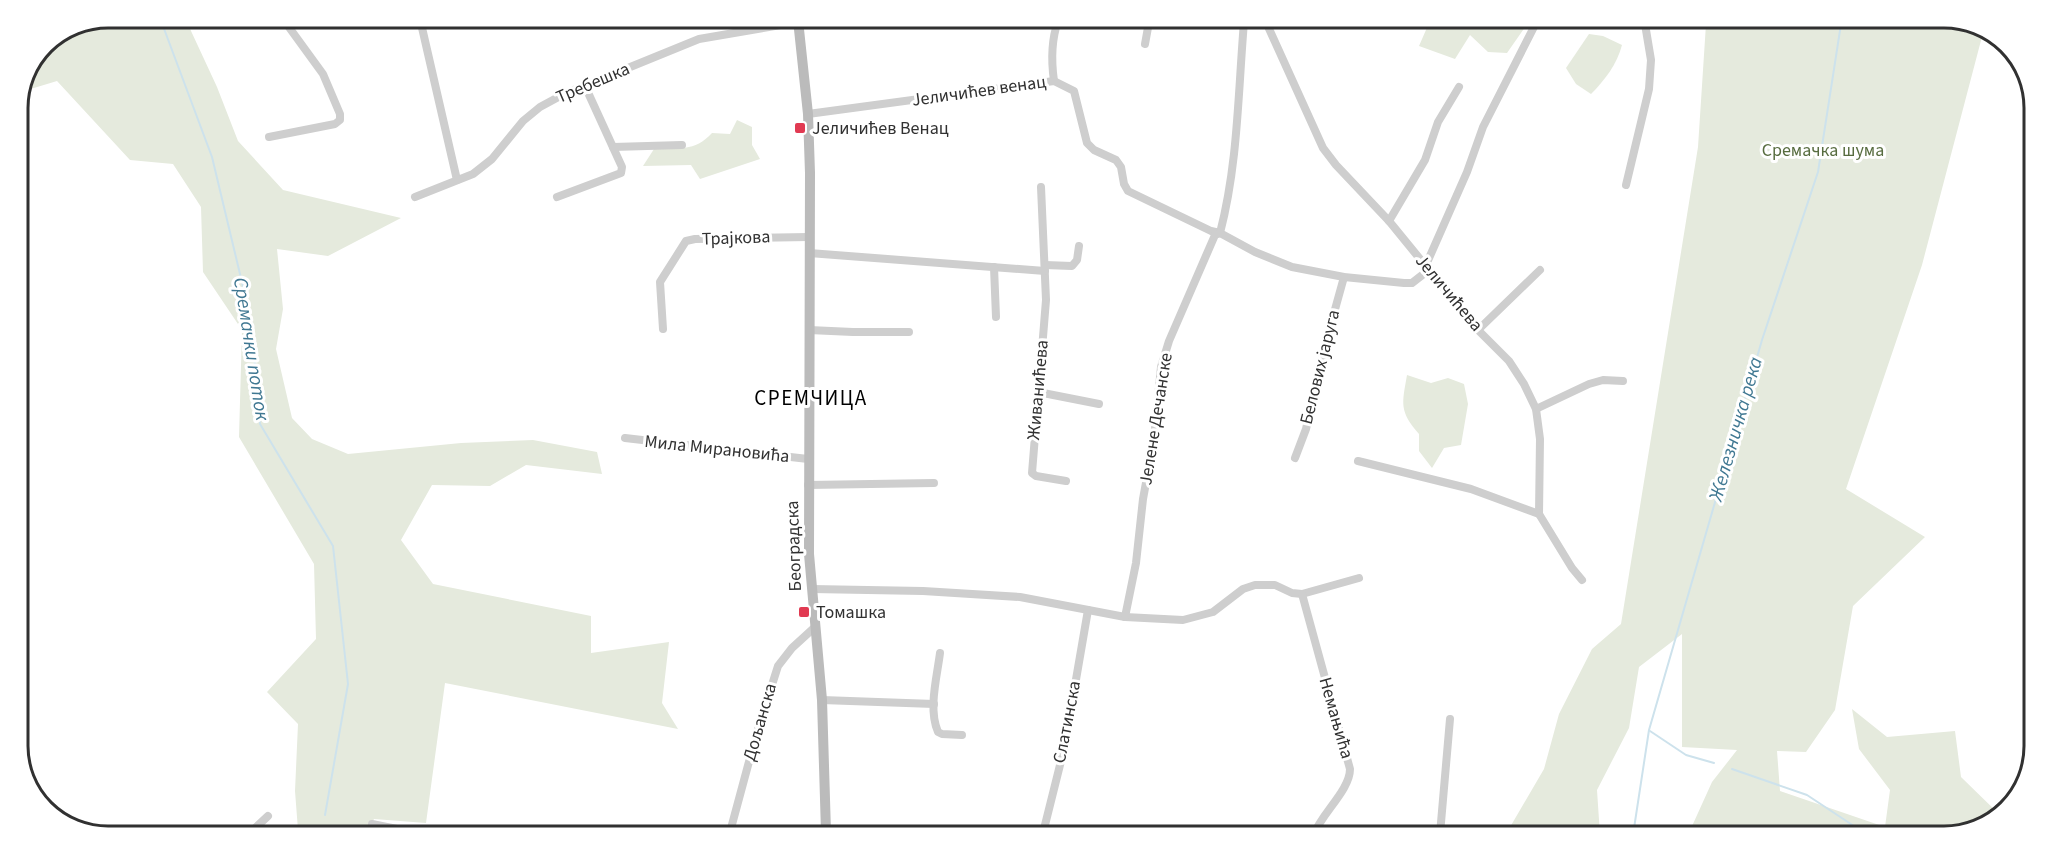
<svg xmlns="http://www.w3.org/2000/svg" width="2053" height="854" font-family="'Source Sans 3',sans-serif">
<style>
.green{fill:#e5eadd}
.lines{fill:none;stroke-linecap:round;stroke-linejoin:round}
.stream{stroke:#cde2ec;stroke-width:2}
.street{stroke:#cecece;stroke-width:8}
.secondary{stroke:#bbb;stroke-width:10}
.poi-dot{fill:#e13a52;stroke:#fff;stroke-width:2}
.labels{text-anchor:middle;dominant-baseline:central;stroke-width:6;stroke-linejoin:round;paint-order:stroke}
.street-label{font-size:18px;fill:#313131;stroke:#fff}
.poi-label{font-size:18px;fill:#313131;stroke:#fff;text-anchor:start}
.park-label{font-size:18px;fill:#576c3f;stroke:#fff}
.water-label{font-size:20px;font-style:italic;fill:#407892;stroke:#fff}
.quarter-label{font-size:21px;letter-spacing:1.5px;fill:#000;stroke:#fff}
.rim{fill:none;stroke:#313131;stroke-width:3}
</style>
<rect width="100%" height="100%" fill="#fff"/>
<!-- green -->
<g class="green">
<path d="M108 18H185L217 87 238 141 283 190 401 218 328 256 277 249 283 309 276 349 292 418 312 439 348 454 461 443 533 440 597 452 602 474 526 465 490 486 432 485 401 540 433 584 591 616V653L669 642 662 703 678 729 445 683 426 823 374 819 369 830H298L295 791 298 724 267 692 316 639 314 564 239 437 242 330 203 272 201 207 173 164 130 160 57 81 24 91 45 44Z"/>
<path d="M1429 23H1528L1507 53 1488 52 1470 35 1455 59 1419 46Z"/>
<path d="M1706 24 1979 25 1984 29 1922 265 1846 489 1925 537 1853 606 1835 710 1806 752 1777 751 1780 791 1885 827 1890 790 1859 749 1852 709 1887 737 1955 731 1961 777 2000 815 1995 821 1945 836 1688 835 1712 782 1737 750 1682 747V634L1639 667 1629 728 1597 790 1600 835 1506 834 1544 769 1559 714 1592 649 1621 624 1698 147Z"/>
<path d="M1589 34 1603 36 1622 45C1617 64 1605 80 1591 94L1576 84 1566 68Z"/>
<path d="M737 120 752 127V145L760 159 700 179 691 165 643 166 654 149C677 148 695 152 712 133L730 134Z"/>
<path d="M1407 375 1431 383 1448 378 1464 384 1468 404 1461 445 1444 448 1432 468 1419 451V434C1399 411 1402 404 1407 375Z"/>
</g>
<g class="lines">
<!-- stream -->
<g class="stream">
<path d="M160 18 212 157 251 320 260 424 333 546 348 684 325 815"/>
<path d="M1650 731 1686 755 1714 763"/>
<path d="M1732 769 1807 795 1869 836"/>
<path d="M1633 835 1649 730 1762 340 1818 172 1841 24"/>
</g>
<!-- street -->
<g class="street">
<path d="M420 19 457 180"/>
<path d="M1266 22 1323 148 1336 165 1389 221 1478 330 1509 361 1524 384 1536 409 1540 439 1539 514 1572 568 1582 580"/>
<path d="M1145 44 1149 22"/>
<path d="M1054 81C1051 60 1051 41 1058 21"/>
<path d="M808 114 1054 81 1074 91 1087 143 1094 150 1116 160 1121 167 1124 184 1128 191 1211 231 1220 233 1255 252 1292 267 1344 277 1404 283H1412L1430 269"/>
<path d="M269 137 335 124 340 120V114L323 74 283 19"/>
<path d="M613 147 682 145"/>
<path d="M1626 185 1649 89 1651 60 1645 24"/>
<path d="M1041 187 1046 300 1032 473 1036 476 1066 481"/>
<path d="M415 197 473 174 492 159 523 121 540 107 564 94 699 39 798 22"/>
<path d="M557 197 621 173 622 167 585 86"/>
<path d="M1389 221 1425 160 1438 122 1459 87"/>
<path d="M1220 233C1238 164 1238 93 1244 22"/>
<path d="M809 253 1045 271"/>
<path d="M1045 265 1072 266 1077 260 1079 246"/>
<path d="M1426 265 1467 172 1483 127 1536 23"/>
<path d="M994 267 996 317"/>
<path d="M663 329 660 282 686 241 695 239 809 237"/>
<path d="M809 330 853 332H909"/>
<path d="M1478 330 1540 270"/>
<path d="M1038 392 1099 404"/>
<path d="M1536 409 1589 384 1603 380 1623 381"/>
<path d="M625 438 808 459"/>
<path d="M1295 458 1306 429 1324 349 1344 277"/>
<path d="M1358 461 1471 489 1539 514"/>
<path d="M808 485 934 483"/>
<path d="M812 589 923 591 1020 597 1125 617 1183 620 1213 612 1243 589 1255 585H1275L1292 593 1302 594 1359 578"/>
<path d="M1302 594 1350 769C1350 790 1322 813 1314 834"/>
<path d="M1125 617 1136 563 1143 499 1154 439 1161 367 1169 341 1215 235 1220 233"/>
<path d="M940 653C937 677 928 709 938 732L942 734 962 735"/>
<path d="M822 700 934 704"/>
<path d="M372 824 402 830"/>
<path d="M253 830 268 816"/>
<path d="M730 832 757 732 778 666 792 648 815 627"/>
<path d="M1043 833 1064 749 1088 610"/>
<path d="M1440 834 1450 719"/>
</g>
<!-- secondary -->
<path class="secondary" d="M798 20 808 114 810 173 809 554 822 700 826 832"/>
</g>
<!-- markers -->
<g class="poi-dot">
<rect x="794" y="122" width="12" height="12" rx="3"/>
<rect x="798" y="606" width="12" height="12" rx="3"/>
</g>
<g class="labels">
<!-- street labels -->
<g class="street-label">
<text transform="translate(593 83) rotate(-23)">Требешка</text>
<text transform="translate(979 91) rotate(-8)">Јеличићев венац</text>
<text transform="translate(736 238) rotate(-2)">Трајкова</text>
<text transform="translate(1449 293) rotate(50)">Јеличићева</text>
<text transform="translate(1320 367) rotate(-76)">Белових јаруга</text>
<text transform="translate(1038 390) rotate(-85)">Живанићева</text>
<text transform="translate(1156 419) rotate(-81)">Јелене Дечанске</text>
<text transform="translate(717 449) rotate(6)">Мила Мирановића</text>
<text transform="translate(794 546) rotate(-92)">Београдска</text>
<text transform="translate(1336 718) rotate(74)">Немањића</text>
<text transform="translate(760 722) rotate(-74)">Дољанска</text>
<text transform="translate(1067 722) rotate(-79)">Слатинска</text>
</g>
<!-- poi labels -->
<g class="poi-label">
<text x="812" y="128">Јеличићев Венац</text>
<text x="816" y="612">Томашка</text>
</g>
<!-- park labels -->
<g class="park-label">
<text x="1823" y="150">Сремачка шума</text>
</g>
<!-- water labels -->
<g class="water-label">
<text transform="translate(251 349) rotate(81)">Сремачки поток</text>
<text transform="translate(1736 429) rotate(-74)">Железничка река</text>
</g>
<!-- quarter labels -->
<g class="quarter-label">
<text x="811" y="398">СРЕМЧИЦА</text>
</g>
</g>
<!-- crop -->
<path d="M0 0H2053V854H0ZM108 28H1944A80 80 0 0 1 2024 108V746A80 80 0 0 1 1944 826H108A80 80 0 0 1 28 746V108A80 80 0 0 1 108 28Z" fill="#fff" fill-rule="evenodd"/>
<path class="rim" d="M108 28H1944A80 80 0 0 1 2024 108V746A80 80 0 0 1 1944 826H108A80 80 0 0 1 28 746V108A80 80 0 0 1 108 28Z"/>
</svg>
